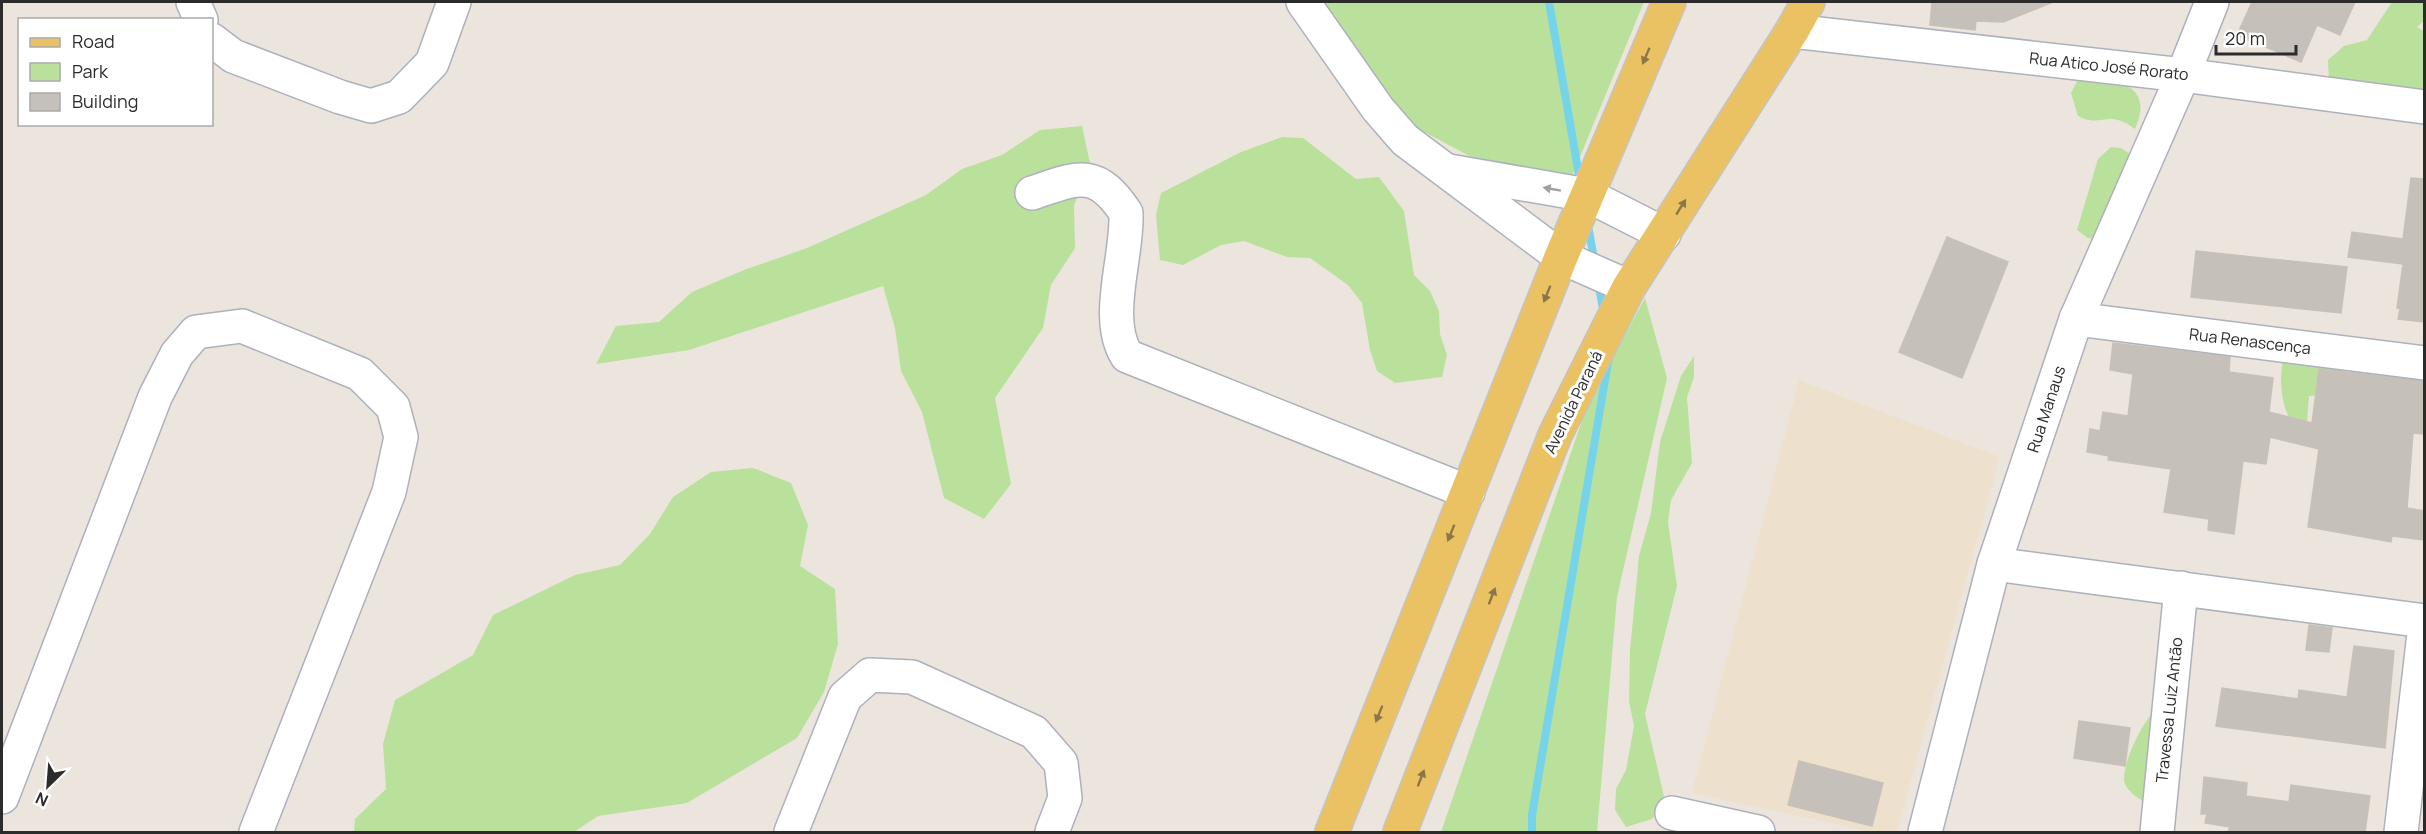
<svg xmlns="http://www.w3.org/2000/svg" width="2426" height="834" font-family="Manrope,sans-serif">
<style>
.education{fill:#ede1ce}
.green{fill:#b9e19c}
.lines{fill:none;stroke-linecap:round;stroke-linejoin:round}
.stream{stroke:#75d4ea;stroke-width:8}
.building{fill:#c5c0b9;stroke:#c8c1b7;stroke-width:1.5}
.minor-casing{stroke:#aeb1bb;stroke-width:36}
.major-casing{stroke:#c4c4c4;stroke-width:36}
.minor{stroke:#fff;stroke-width:33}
.major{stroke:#ebc263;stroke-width:33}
.oneway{fill:#8b7647}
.oneway2{fill:#a0a0a0}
.labels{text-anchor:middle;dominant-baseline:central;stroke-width:6;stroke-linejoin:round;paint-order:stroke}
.street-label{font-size:16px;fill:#2b2b2b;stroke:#fff}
</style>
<rect width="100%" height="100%" fill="#ece5de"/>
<!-- education -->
<path class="education" d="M1799 380 2000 457 1897 832H1870L1692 793Z"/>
<!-- green -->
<g class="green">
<path d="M1318 2H1644L1570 181 1477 160 1409 124Z"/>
<path d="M2392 2H2424V21L2417 27 2424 31V103L2329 82 2328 60 2344 46 2367 40Z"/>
<path d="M2081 73C2113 79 2156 83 2135 129 2106 108 2103 129 2078 116L2071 93Z"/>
<path d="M1082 126 1091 168 1074 205 1075 248 1051 285 1043 328 995 398 1011 484 984 519 944 498 922 412 901 371 895 328 883 286 689 350 596 364 616 326 659 322 692 292 744 270 807 248 926 195 962 169 1002 155 1040 130Z"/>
<path d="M1282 137 1303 138 1356 179 1379 177 1404 211 1414 275 1430 291 1439 311 1440 334 1447 355 1442 377 1395 383 1377 371 1370 350 1362 303 1348 285 1310 258 1287 257 1244 241 1221 245 1183 265 1160 260 1156 215 1161 193 1241 152Z"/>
<path d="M2111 147 2121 148 2130 154 2099 239 2088 238 2077 230 2098 159Z"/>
<path d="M1645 298 1667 378 1617 597 1597 832H1441L1588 403Z"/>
<path d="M2284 355 2344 361 2343 373 2320 395 2309 396 2307 422 2290 419C2280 401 2279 375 2284 355Z"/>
<path d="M1694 356V377L1687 397 1692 463 1671 500 1668 522 1677 586 1645 714 1665 801 1652 819 1626 827 1615 810 1616 789 1626 770 1634 726 1629 701 1630 650 1639 556 1651 513 1660 442 1681 376Z"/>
<path d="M753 468 791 483 808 525 800 566 835 589 838 644 824 692 797 738 687 803 598 816 574 832H354L355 819 386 789 383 744 395 700 473 655 493 615 575 575 620 565 650 534 673 497 711 472Z"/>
<path d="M2156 710 2146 804C2139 798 2129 793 2125 784 2119 770 2143 719 2156 710Z"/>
</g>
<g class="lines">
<!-- stream -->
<g class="stream">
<path d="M1549 2 1580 181"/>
<path d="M1588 226 1595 264"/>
<path d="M1598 282 1604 314"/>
<path d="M1532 832V815L1609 356"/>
</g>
</g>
<!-- building -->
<g class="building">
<path d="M1932 2H2050L2051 3 2003 22 1976 21 1975 30 1930 25Z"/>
<path d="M2252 2H2355L2340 35 2317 25 2301 62 2237 35Z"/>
<path d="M2411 178 2424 179V322L2398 319 2400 309 2397 308 2403 264 2348 257 2352 232 2403 239Z"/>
<path d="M1947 237 2008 262 1962 378 1899 352Z"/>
<path d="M2196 251 2347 267 2341 313 2191 297Z"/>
<path d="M2113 343 2230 357 2229 372 2273 378 2269 412 2312 423 2319 369 2424 381V434L2413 433 2407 508 2424 511V540L2392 536 2391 542 2308 527 2319 449 2270 437 2266 464 2243 461 2234 534 2208 530 2209 519 2164 512 2171 469 2108 460 2109 456 2087 452 2090 429 2100 431 2103 412 2128 416 2133 374 2110 370Z"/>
<path d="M2309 625 2332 628 2329 652 2306 650Z"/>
<path d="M2354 646 2394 651 2385 748 2216 726 2222 688 2298 699 2299 690 2347 697Z"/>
<path d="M2079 721 2130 728 2125 766 2074 758Z"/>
<path d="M1799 761 1883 783 1872 826 1788 805Z"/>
<path d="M2204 777 2247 783 2246 796 2289 802 2291 785 2370 796 2365 832H2228L2230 827 2205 823 2207 814H2201Z"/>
</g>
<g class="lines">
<defs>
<g id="minor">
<path d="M193 2 201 20"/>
<path d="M1303 2 1378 109 1405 140 1561 257 1629 287"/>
<path d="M1792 31 2183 75 2424 107"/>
<path d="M212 40 233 56 340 97 371 106 399 97 432 63 454 2"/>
<path d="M1449 171 1587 195 1664 234"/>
<path d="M1032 193C1077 178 1096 167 1126 213 1128 256 1103 319 1127 356L1468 492"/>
<path d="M2076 319 2424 363"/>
<path d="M1994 564 2424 621"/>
<path d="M2 797 155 397 177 354 196 332 242 326 360 374 393 407 401 437 389 492 256 832"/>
<path d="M1672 813 1758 832"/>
<path d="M791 832 845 697 870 675 912 677 1034 732 1061 763 1065 798 1052 832"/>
<path d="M1925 832 1994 564 2076 319 2183 75 2212 2"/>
<path d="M2157 832 2181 588"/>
<path d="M2401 832 2424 634"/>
</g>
<g id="major">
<path d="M1332 832 1561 257 1669 2"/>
<path d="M1400 832 1555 435 1629 287 1792 31 1808 2"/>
</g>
</defs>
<!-- minor casing -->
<use href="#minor" class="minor-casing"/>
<!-- major casing -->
<use href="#major" class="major-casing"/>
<!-- minor -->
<use href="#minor" class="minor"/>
<!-- major -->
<use href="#major" class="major"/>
</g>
<!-- one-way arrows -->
<defs><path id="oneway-solid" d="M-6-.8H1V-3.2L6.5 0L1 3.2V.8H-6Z" transform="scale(1.5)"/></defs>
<g class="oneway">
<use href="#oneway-solid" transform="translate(1646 56) rotate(113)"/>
<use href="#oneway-solid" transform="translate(1681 207) rotate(-58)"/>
<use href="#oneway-solid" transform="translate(1547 294) rotate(112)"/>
<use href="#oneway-solid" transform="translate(1451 533) rotate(112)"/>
<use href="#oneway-solid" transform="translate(1492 596) rotate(-69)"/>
<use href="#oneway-solid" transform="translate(1379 714) rotate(112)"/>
<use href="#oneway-solid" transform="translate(1421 778) rotate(-69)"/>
</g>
<use class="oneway2" href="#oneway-solid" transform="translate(1552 189) rotate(-170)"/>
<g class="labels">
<!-- street labels -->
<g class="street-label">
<text transform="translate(2109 66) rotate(6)">Rua Atico José Rorato</text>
<text transform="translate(2250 341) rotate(7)">Rua Renascença</text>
<text transform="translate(1573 402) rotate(-64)">Avenida Paraná</text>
<text transform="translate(2046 409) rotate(-72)">Rua Manaus</text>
<text transform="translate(2169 710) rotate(-84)">Travessa Luiz Antão</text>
</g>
</g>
<!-- border -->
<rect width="2426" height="834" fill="none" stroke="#2b2b2b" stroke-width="6"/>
<!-- legend -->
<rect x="18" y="18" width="195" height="108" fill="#ffffff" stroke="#aaaaaa" stroke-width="1.5"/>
<rect x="30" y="38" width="30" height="9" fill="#ebc263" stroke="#aaaaaa" stroke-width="1.5"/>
<text x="72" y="48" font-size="18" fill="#2b2b2b">Road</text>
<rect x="30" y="63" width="30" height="18" fill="#b9e19c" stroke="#aaaaaa" stroke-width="1.5"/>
<text x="72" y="78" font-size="18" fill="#2b2b2b">Park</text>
<rect x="30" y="93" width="30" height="18" fill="#c5c0b9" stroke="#aaaaaa" stroke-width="1.5"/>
<text x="72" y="108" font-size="18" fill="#2b2b2b">Building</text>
<!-- north arrow -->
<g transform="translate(48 786) rotate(205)" stroke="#ffffff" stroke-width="4.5" paint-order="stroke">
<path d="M0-4.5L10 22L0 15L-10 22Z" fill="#2b2b2b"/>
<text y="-9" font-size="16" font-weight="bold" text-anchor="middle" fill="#2b2b2b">N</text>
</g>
<!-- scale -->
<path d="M2216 45v9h80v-9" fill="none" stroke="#2b2b2b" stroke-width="3"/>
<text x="2225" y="45" font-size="18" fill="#2b2b2b" stroke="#ffffff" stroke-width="4.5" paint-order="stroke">20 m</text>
</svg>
